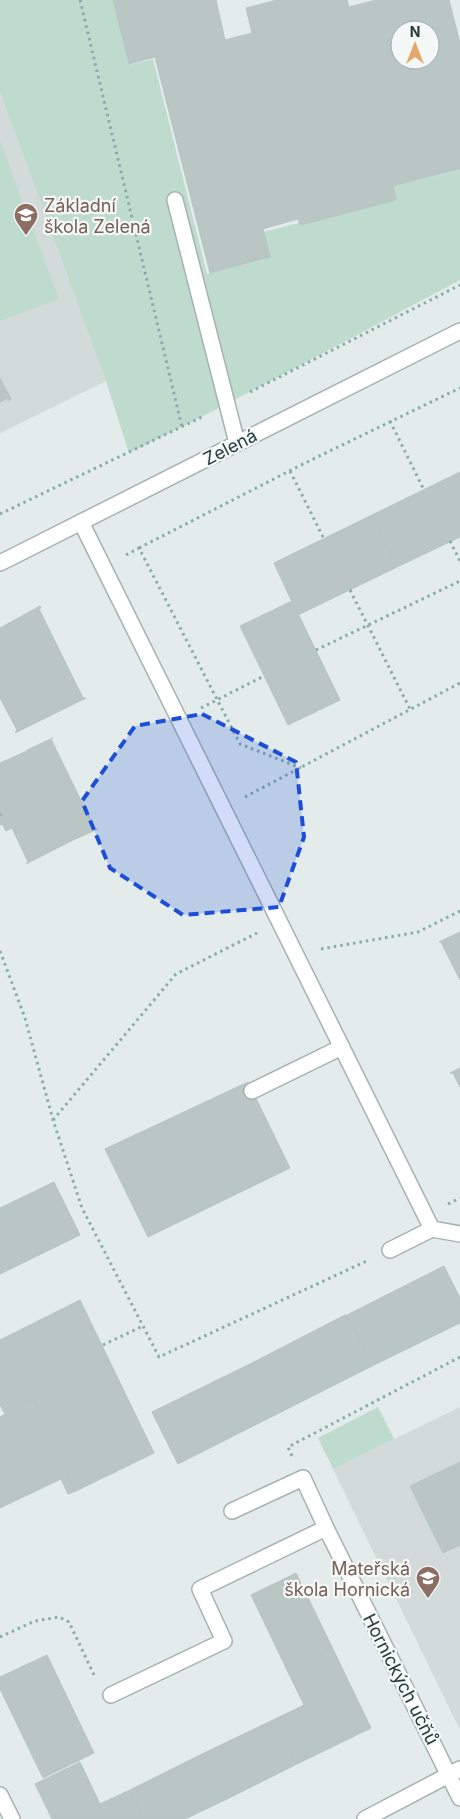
<svg xmlns="http://www.w3.org/2000/svg" width="460" height="1819" font-family="Inter,sans-serif">
<style>
.built{fill:#d2dbd9}
.green{fill:#bfdbcd}
.building{fill:#b9c6c4;stroke:#b6c5c2;fill-rule:evenodd}
.lines{fill:none;stroke-linecap:round;stroke-linejoin:round}
.service-casing{stroke:#a6b3b2;stroke-width:18}
.minor-casing{stroke:#a6b3b2;stroke-width:18}
.path{stroke:#87acaa;stroke-width:3;stroke-dasharray:2.5 4;stroke-linecap:butt}
.service{stroke:#fff;stroke-width:15}
.minor{stroke:#fff;stroke-width:15}
.marked{fill:#1d4ed8;fill-opacity:0.2;stroke:#1d4ed8;stroke-width:4;stroke-dasharray:10 6;stroke-linejoin:round}
.labels{text-anchor:middle;dominant-baseline:central;stroke-width:4.5;stroke-linejoin:round;paint-order:stroke}
.education-label{font-size:18px;fill:#785e54;stroke:#f4f8f7;text-anchor:start}
.street-label{font-size:18px;fill:#253b3b;stroke:#f4f8f7}
</style>
<rect width="100%" height="100%" fill="#e3ecea"/>
<!-- built -->
<g class="built">
<path d="M0 92 106 381 0 433Z"/>
<path d="M460 1407V1728H459L333 1469Z"/>
</g>
<!-- green -->
<g class="green">
<path d="M0 0H113L129 65 153 59 207 274 265 259 259 233 390 200 387 188 460 170V280L227 404 129 453 106 381 0 92Z"/>
<path d="M0 141 59 299 0 321Z"/>
<path d="M378 1407 394 1439 333 1469 318 1438Z"/>
</g>
<!-- building -->
<g class="building">
<path d="M113 0H216L225 40 252 33 246 8 277 0H347L349 7 376 0H449L460 43V169L393 186 396 200 300 225 298 219 263 229 270 257 210 273 155 57 129 64ZM400 30H430V60H400Z"/>
<path d="M0 378 11 399 8 401V398L0 402Z"/>
<path d="M460 472V537L397 567 372 515Z"/>
<path d="M372 515 397 567 298 615 274 563Z"/>
<path d="M292 601 340 700 288 725 240 626Z"/>
<path d="M40 606 41 608 39 609 83 698H86L15 733 17 730 0 698V628Z"/>
<path d="M53 738 51 739 95 829H98L71 841 26 864 28 862 12 828 6 831 2 824 0 825V763L27 751V750Z"/>
<path d="M460 932V980L441 942H439Z"/>
<path d="M460 1068V1087L453 1073H450Z"/>
<path d="M248 1082 290 1168 148 1237 105 1149Z"/>
<path d="M54 1182 80 1235 0 1274V1208Z"/>
<path d="M444 1266 460 1298V1323L372 1366 347 1315Z"/>
<path d="M80 1300 154 1453 76 1491 33 1400 5 1414 0 1405V1340Z"/>
<path d="M345 1315H347L372 1366 275 1415 250 1364Z"/>
<path d="M250 1364 275 1415 178 1464 152 1412Z"/>
<path d="M33 1400 76 1491 68 1494 61 1479 0 1508V1417Z"/>
<path d="M460 1462V1545L443 1553 410 1486Z"/>
<path d="M296 1573 332 1647 287 1670 251 1595Z"/>
<path d="M332 1647 371 1728 297 1764 275 1719 304 1705 287 1670Z"/>
<path d="M47 1655 94 1753 43 1778 0 1689V1677Z"/>
<path d="M275 1719 297 1764 225 1800 202 1754Z"/>
<path d="M202 1754 225 1800 185 1819H144L130 1790Z"/>
<path d="M80 1762 100 1804 130 1790 144 1819H52L35 1784Z"/>
</g>
<g class="lines">
<defs>
<g id="service">
<path d="M175 200 237 443"/>
<path d="M252 1091 342 1047"/>
<path d="M111 1695 224 1641 200 1589 326 1528 303 1478 232 1511"/>
</g>
<g id="minor">
<path d="M81 522 432 1229"/>
<path d="M0 563 460 331"/>
<path d="M390 1250 432 1229 460 1234"/>
<path d="M326 1528 460 1798"/>
<path d="M0 1795 12 1819"/>
<path d="M365 1819 460 1769"/>
</g>
</defs>
<!-- service casing -->
<use href="#service" class="service-casing"/>
<!-- minor casing -->
<use href="#minor" class="minor-casing"/>
<!-- path -->
<g class="path">
<path d="M80 0 182 427"/>
<path d="M250 392 460 285"/>
<path d="M390 421 424 490"/>
<path d="M290 471 324 539"/>
<path d="M0 514 204 416"/>
<path d="M450 541 460 561"/>
<path d="M139 548 305 463 460 388"/>
<path d="M126 555 139 548 240 744 301 768"/>
<path d="M350 590 410 709"/>
<path d="M316 650 460 581"/>
<path d="M201 708 264 676"/>
<path d="M245 797 460 683"/>
<path d="M0 815 1 814"/>
<path d="M321 949 418 932 460 911"/>
<path d="M0 951 25 1018 53 1120 82 1208 159 1357 369 1260"/>
<path d="M53 1120 176 974 257 933"/>
<path d="M448 1204 460 1198"/>
<path d="M103 1345 143 1326"/>
<path d="M292 1456 288 1447 460 1357"/>
<path d="M0 1637 35 1621 59 1617 69 1622 95 1677"/>
</g>
<!-- service -->
<use href="#service" class="service"/>
<!-- minor -->
<use href="#minor" class="minor"/>
</g>
<!-- marked area -->
<path class="marked" d="M202 714 296 762 304 837 279 907 183 915 110 868 82 801 135 726Z"/>
<!-- icons -->
<defs>
<symbol id="school-pin" viewBox="-11 -11 22 30"><path d="M0 17L-7.5 6A9.5 9.5 0 1 1 7.5 6Z" fill="#8d6e63" stroke="#f4f8f7"/><path d="M0-5L7-2L0 1L-7-2ZM-4 1L0 2.5L4 1V4Q0 6-4 4Z" fill="#fff"/></symbol>
</defs>
<g fill-rule="evenodd">
<use href="#school-pin" x="12" y="201" width="28" height="38"/>
<use href="#school-pin" x="414" y="1564" width="28" height="38"/>
</g>
<g class="labels">
<!-- education labels -->
<g class="education-label">
<text x="44" y="205">Základní<tspan x="44" dy="21">škola Zelená</tspan></text>
<text x="410" y="1568" text-anchor="end">Mateřská<tspan x="410" dy="21">škola Hornická</tspan></text>
</g>
<!-- street labels -->
<g class="street-label">
<text transform="translate(230 447) rotate(-27)">Zelená</text>
<text transform="translate(401 1679) rotate(63)">Hornických učňů</text>
</g>
</g>
<!-- north arrow -->
<g transform="translate(415 45)"><circle r="24" fill="#f4f8f7" stroke="#a1acac"/>
<path d="M0-4L9 19L0 12L-9 19Z" fill="#e4a669"/>
<text y="-8" font-size="14" font-weight="bold" text-anchor="middle" fill="#253b3b">N</text>
</g>
</svg>
